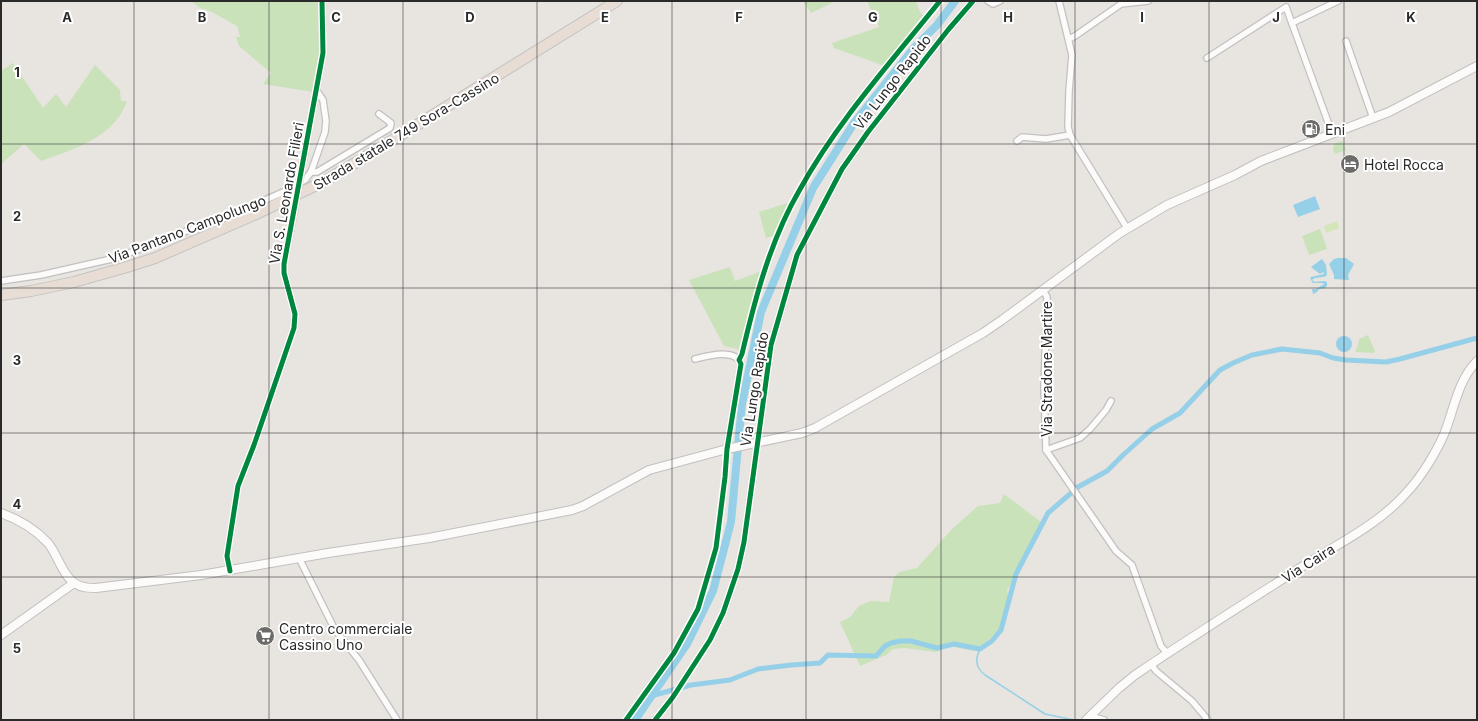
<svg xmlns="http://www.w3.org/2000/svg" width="1478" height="721" font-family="Inter,sans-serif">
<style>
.green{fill:#cae2ba}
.pitch{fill:#d4e6b7}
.water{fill:#95d0e8}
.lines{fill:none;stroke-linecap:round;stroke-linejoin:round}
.stream{stroke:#95d0e8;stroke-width:1.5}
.canal{stroke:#95d0e8;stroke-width:5}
.river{stroke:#95d0e8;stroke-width:8}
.street-casing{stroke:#c2c0c1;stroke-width:8}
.secondary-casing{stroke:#c2c0c1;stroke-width:10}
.highway-casing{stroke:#c4c3c1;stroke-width:12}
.street{stroke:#fcfbfa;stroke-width:5.5}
.secondary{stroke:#fcfbfa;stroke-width:8}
.highway{stroke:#e8ddd4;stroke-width:10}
.street-bridge-casing{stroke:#c2c0c1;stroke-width:8;stroke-linecap:butt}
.street-bridge{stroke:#fcfbfa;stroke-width:5.5}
.cycleway-casing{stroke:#fff;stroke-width:8}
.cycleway{stroke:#00873e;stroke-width:5}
.grid{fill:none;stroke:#2a2a2a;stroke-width:1;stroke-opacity:0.55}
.labels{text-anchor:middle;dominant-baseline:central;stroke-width:4;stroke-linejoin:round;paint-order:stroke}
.street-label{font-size:14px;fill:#2a2a2a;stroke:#fff}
.poi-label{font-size:14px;fill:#2a2a2a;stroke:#fff;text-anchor:start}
.grid-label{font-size:13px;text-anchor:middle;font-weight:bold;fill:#2a2a2a;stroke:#fff;stroke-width:4;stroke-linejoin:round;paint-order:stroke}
</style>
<rect width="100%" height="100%" fill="#e8e4e0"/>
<!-- green -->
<g class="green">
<path d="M191 1H319L320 48 313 92 263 84 271 73 239 46 236 37H240L237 26 212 12 200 8Z"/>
<path d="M803 1H836L811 13Z"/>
<path d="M867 1H916L920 12 925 17 885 66 834 48 832 43 879 27Z"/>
<path d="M13 63 43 108 56 94 66 107 95 65 120 90 121 101H127C114 138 74 149 41 161L24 144 1 164V71Z"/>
<path d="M1342 141 1346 150 1335 154 1333 150 1334 144Z"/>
<path d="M791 202 777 235 766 238 759 212Z"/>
<path d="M1320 229 1327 249 1309 255 1302 236Z"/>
<path d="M730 267 735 281 762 271 746 326 741 352 737 349 724 346 689 280Z"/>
<path d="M1368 335 1375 351 1374 353 1356 352V348L1358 347 1359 339Z"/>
<path d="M1004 494 1041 522 1015 582 1007 589 1010 604 997 634 974 651 949 646 936 652 904 648 893 649 886 655 860 666 840 622 850 617 859 606 870 601 889 602 894 577 899 572 917 568 952 529 978 506 1000 503Z"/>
</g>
<!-- pitch -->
<path class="pitch" d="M1337 221 1339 228 1326 233 1324 226Z"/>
<!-- water -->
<g class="water">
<path d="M1315 196 1320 209 1298 217 1293 205Z"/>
<path d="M1338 258H1346L1354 264 1348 275 1349 280 1334 279V275L1329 264 1334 259Z"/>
<path d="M1322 259 1326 265 1327 275C1323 279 1316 276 1312 280L1315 282 1324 281 1327 282V286L1325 288 1319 289 1317 292 1313 294 1312 289H1316L1324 284 1323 283H1313L1310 278 1311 277 1324 274 1323 272 1320 274 1311 267Z"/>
<circle cx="1344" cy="344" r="8"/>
</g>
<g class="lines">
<!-- stream -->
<path class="stream" d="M980 649C975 659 975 667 985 675L1045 714 1074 720"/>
<!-- canal -->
<path class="canal" d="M651 696 691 685 730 680 758 669 791 665 820 663 828 655 876 656 885 646 891 643 900 641H911L937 648 954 644 980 649 992 641 1001 630 1016 574 1048 513 1078 487 1107 471 1122 456 1152 429 1180 413 1220 370 1233 363 1252 355 1282 349 1320 353 1333 358 1346 360 1386 362 1400 359 1477 338"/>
<!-- river -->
<path class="river" d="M635 720 687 644 713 591 731 522 742 404 761 312 813 188 854 123 914 48 937 25 955 1"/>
<defs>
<g id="street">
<path d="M988 1 993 4 1000 1"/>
<path d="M1059 1 1072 55 1069 91 1068 127 1070 135 1127 228"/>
<path d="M1292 23 1338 1"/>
<path d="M1069 39 1075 36 1121 4 1148 1"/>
<path d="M1346 41 1373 118"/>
<path d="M1207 58 1286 7 1332 133"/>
<path d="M1017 141 1022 137 1046 139 1070 135"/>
<path d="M305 151 323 53 322 1"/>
<path d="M311 172H317L390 128 391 123 379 114"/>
<path d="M1 281 41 275 116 258 205 224 236 213 290 189 305 180 311 172 325 132 326 121 323 100 317 91"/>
<path d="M1043 290 1047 297 1044 387 1046 450 1116 551 1132 565 1161 646 1167 653"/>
<path d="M695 359C707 356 736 348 741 364L727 449"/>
<path d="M1046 450 1080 438 1090 429 1106 410 1111 401"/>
<path d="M299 558 335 630 359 660 397 720"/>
<path d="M230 571 227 556 238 486 254 445 294 328 295 314 284 273V264L291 228"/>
<path d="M1151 664 1156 671 1192 701 1208 720"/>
<path d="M1090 716 1104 720"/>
<path d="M655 720 673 697 710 640 723 613 738 569 744 542 771 345 797 255 842 169 868 132 948 30 973 1"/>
</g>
<g id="secondary">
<path d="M1 513C18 519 35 529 48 543 59 556 64 584 84 587 88 588 92 588 96 588L201 575 328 553 429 538 572 510 583 506 649 470 727 449 802 433 815 428 983 333 1002 320 1120 233 1167 205 1235 175 1261 161 1389 112 1477 66"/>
<path d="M1 635 74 583"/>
<path d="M1086 720 1119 688 1135 675C1190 638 1245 603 1300 568 1337 544 1379 525 1408 491 1422 476 1437 451 1445 432 1454 409 1458 380 1477 361"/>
</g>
<path id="highway" d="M1 295 31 291 74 282 127 267 155 258 256 214 325 181 367 156 617 1"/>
</defs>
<!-- street casing -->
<use href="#street" class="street-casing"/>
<!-- secondary casing -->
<use href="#secondary" class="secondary-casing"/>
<!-- highway casing -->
<use href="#highway" class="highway-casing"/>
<!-- street -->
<use href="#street" class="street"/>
<!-- secondary -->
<use href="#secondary" class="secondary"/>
<!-- highway -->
<use href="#highway" class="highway"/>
<defs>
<path id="street-bridge" d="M291 228 305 151"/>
</defs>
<!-- street-bridge casing -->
<use href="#street-bridge" class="street-bridge-casing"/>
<!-- street-bridge -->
<use href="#street-bridge" class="street-bridge"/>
<defs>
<g id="cycleway">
<path d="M230 571 227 556 238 486 254 445 294 328 295 314 284 273V264L323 53 322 1"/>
<path d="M626 720 674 653 698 609 716 548 725 477 727 449 741 364 739 360 742 354C755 299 770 241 799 191 837 122 891 62 940 1"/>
<path d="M655 720 673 697 710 640 723 613 738 569 744 542 771 345 797 255 842 169 868 132 948 30 973 1"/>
</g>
</defs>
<!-- cycleway casing -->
<use href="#cycleway" class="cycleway-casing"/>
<!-- cycleway -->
<use href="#cycleway" class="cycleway"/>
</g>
<!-- grid -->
<path class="grid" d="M134 1V720M269 1V720M403 1V720M537 1V720M672 1V720M806 1V720M941 1V720M1075 1V720M1209 1V720M1344 1V720M1 144H1477M1 288H1477M1 433H1477M1 577H1477"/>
<!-- icons -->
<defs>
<symbol id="fuel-disc" viewBox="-11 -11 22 22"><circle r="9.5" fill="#6c6b6a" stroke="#fff"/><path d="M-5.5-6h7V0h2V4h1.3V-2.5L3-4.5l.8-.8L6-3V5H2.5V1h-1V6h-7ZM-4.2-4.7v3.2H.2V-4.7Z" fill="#fff"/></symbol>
<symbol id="hotel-disc" viewBox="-11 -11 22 22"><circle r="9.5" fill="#6c6b6a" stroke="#fff"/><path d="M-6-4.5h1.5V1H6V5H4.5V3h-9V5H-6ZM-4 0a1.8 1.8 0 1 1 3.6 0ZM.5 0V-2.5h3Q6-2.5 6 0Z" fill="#fff"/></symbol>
<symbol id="supermarket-disc" viewBox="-11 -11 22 22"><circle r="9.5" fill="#6c6b6a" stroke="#fff"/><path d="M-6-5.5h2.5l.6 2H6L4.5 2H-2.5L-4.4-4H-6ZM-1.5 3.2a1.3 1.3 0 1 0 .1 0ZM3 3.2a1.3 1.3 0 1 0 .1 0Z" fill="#fff"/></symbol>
</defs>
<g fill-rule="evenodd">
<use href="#fuel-disc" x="1300" y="118" width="22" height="22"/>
<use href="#hotel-disc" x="1339" y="153" width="22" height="22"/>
<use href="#supermarket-disc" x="254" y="625" width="22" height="22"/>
</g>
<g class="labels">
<!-- street labels -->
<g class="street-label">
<text transform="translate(892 82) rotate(-52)">Via Lungo Rapido</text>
<text transform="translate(406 131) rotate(-31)">Strada statale 749 Sora-Cassino</text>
<text transform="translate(286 193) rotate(-80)">Via S. Leonardo Filieri</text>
<text transform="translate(187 229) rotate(-21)">Via Pantano Campolungo</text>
<text transform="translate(1046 369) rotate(-90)">Via Stradone Martire</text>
<text transform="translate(754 389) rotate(-81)">Via Lungo Rapido</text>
<text transform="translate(1308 563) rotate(-32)">Via Caira</text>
</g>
<!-- poi labels -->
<g class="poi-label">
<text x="1325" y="129">Eni</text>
<text x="1364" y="164">Hotel Rocca</text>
<text x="279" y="628">Centro commerciale<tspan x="279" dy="16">Cassino Uno</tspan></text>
</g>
</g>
<g class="grid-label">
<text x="67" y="22">A</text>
<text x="202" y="22">B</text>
<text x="336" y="22">C</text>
<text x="470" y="22">D</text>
<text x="605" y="22">E</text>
<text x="739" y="22">F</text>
<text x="873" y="22">G</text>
<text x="1008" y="22">H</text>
<text x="1142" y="22">I</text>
<text x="1276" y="22">J</text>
<text x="1411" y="22">K</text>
<text x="17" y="77">1</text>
<text x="17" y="221">2</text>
<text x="17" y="365">3</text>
<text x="17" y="509">4</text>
<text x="17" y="653">5</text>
</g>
<!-- border -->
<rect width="1478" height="721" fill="none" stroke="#2a2a2a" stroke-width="4"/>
</svg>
